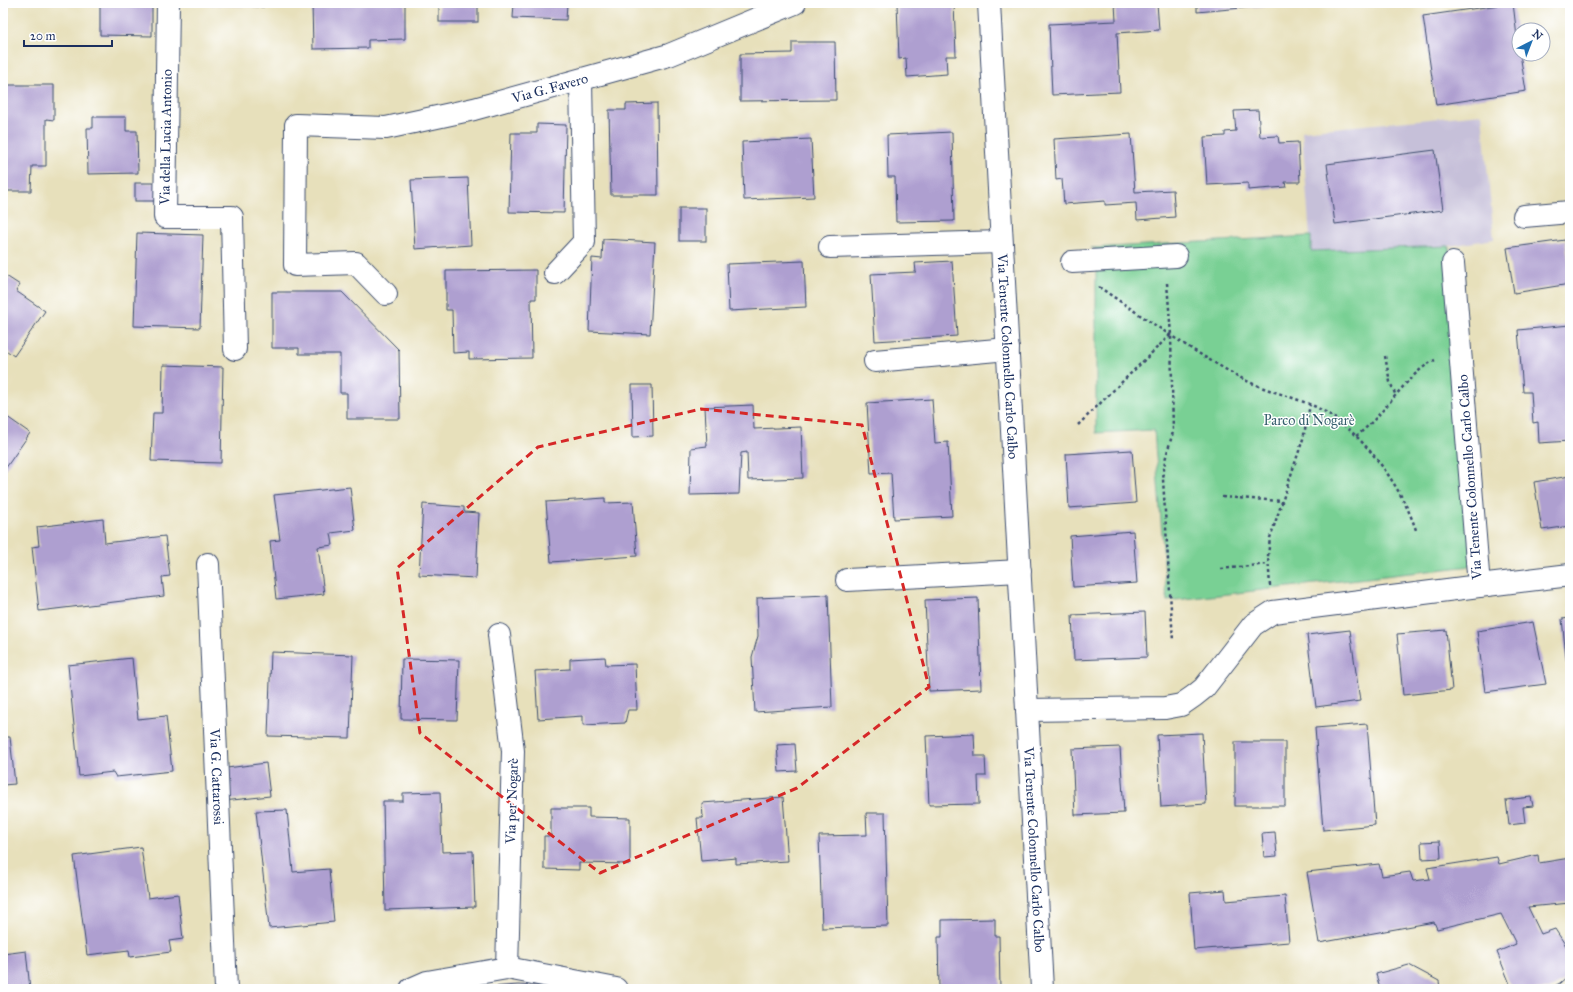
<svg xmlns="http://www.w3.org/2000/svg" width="1573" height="992" font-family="'IM FELL Great Primer',serif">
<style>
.industrial{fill:#c6c0d9}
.green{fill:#79d094;stroke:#4a8079}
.building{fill:#ae9fd0}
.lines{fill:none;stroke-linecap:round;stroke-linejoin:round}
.minor-casing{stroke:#3a4a6c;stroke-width:24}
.path{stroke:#3a4a6c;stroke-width:2.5;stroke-dasharray:3 3;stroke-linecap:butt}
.minor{stroke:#fff;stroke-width:22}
.marked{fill:none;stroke:#d62828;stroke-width:3;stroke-dasharray:8 5;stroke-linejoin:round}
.labels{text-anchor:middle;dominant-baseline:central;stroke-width:3;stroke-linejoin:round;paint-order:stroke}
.street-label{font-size:14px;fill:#1b2f5e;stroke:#fff}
.park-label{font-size:14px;fill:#375f6e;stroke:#fff}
</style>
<rect width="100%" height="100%" fill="#fff"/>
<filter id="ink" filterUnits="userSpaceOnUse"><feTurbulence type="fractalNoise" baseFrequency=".025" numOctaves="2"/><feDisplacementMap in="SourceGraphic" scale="8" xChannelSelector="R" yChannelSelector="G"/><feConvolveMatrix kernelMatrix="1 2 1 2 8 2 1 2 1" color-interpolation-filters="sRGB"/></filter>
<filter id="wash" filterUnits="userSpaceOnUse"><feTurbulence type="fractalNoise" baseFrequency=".012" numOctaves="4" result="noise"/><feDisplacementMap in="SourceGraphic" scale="16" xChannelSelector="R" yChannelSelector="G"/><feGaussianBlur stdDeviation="0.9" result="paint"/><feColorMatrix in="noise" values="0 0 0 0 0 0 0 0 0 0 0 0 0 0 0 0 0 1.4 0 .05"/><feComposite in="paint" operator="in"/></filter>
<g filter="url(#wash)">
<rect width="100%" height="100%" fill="#e7e0bb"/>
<!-- industrial -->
<path class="industrial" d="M1482 114 1494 239 1449 246 1311 251 1302 131Z"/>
<!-- green -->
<path class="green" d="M1311 236V251L1449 246 1480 565 1167 601 1154 430 1096 433V249L1091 248Z"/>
<g id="blocks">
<!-- building -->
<g class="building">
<path d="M100 3H152V36L100 35Z"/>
<path d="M211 3H264V7L211 5Z"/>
<path d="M312 3H405V39L368 40V48L313 49Z"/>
<rect x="439" y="3" width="39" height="19"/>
<path d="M514 3H567L566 20 513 18Z"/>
<path d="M897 3H954L956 56H946L947 74 907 77 906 58 899 59Z"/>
<path d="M1115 3H1157L1159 30 1117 33 1120 92 1052 95 1049 24 1116 21Z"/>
<path d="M1197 3H1276V5L1197 12Z"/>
<path d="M1513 3 1519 54H1520L1526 91 1436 105 1423 16Z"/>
<path d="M792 42H835L836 100 740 101V54L792 53Z"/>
<path d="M3 85H54V120L46 119V166H32L31 191H3Z"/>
<path d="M657 103 658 195H611L609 110H626V104Z"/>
<path d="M1258 110 1260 137 1278 136 1279 143 1298 142 1300 182H1285L1286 187 1248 190V183L1207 185 1204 137 1225 136V132L1236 131 1234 111Z"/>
<path d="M93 117H126V131H137L138 173 88 174 87 128H93Z"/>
<path d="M537 124 566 125 564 213 509 212 511 133H537Z"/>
<path d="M952 132 954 221 896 222 895 177H888L887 135Z"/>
<path d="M1131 134 1135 192 1173 190 1175 217 1137 220 1136 203 1105 205V201L1064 204 1062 179 1056 180 1054 139Z"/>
<path d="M811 139 814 197 744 200 742 142Z"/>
<path d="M1435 150 1443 210 1335 224 1327 164Z"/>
<path d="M468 178 471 245 415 249 411 180Z"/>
<rect x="135" y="183" width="23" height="18"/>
<rect x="679" y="208" width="27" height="33"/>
<path d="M137 233 203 235 200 328 134 326Z"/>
<path d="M603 239 655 242 650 334 589 331 592 258 602 259Z"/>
<path d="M1565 240 1570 270V284L1514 293 1507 248Z"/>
<path d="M804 261 806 307 729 311 727 264Z"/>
<path d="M952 261 957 336 875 341 871 274 916 272 915 263Z"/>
<path d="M536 270V299H531L532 358 469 359V352L453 353 452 310H446V271Z"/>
<path d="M3 274 20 285 16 291 45 311 14 356 3 348Z"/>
<path d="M272 292H342L399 350 400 419H347V393H340V354H299V348H272Z"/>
<path d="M1570 325V441L1539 443 1538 422 1533 423 1531 392H1523L1518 330Z"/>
<path d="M163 365 223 367 221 463 151 461 153 413H162Z"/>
<path d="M632 385H652L653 436 633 437Z"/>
<path d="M932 399 935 443 948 442 952 516 894 519 891 473 871 474 867 403Z"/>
<path d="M753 405 754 429 801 427 803 478 748 480 747 452 741 453 739 494 690 495 691 448 707 446 705 407Z"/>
<path d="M3 414 30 433 3 472Z"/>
<path d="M1132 450 1136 503 1069 508 1066 454Z"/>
<path d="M1570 476V526L1542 530 1534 482Z"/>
<path d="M350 487 355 530 331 533 333 545 318 547 324 594 276 599 270 541 280 540 274 495Z"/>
<path d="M605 498V503L633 502 637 556 551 562 546 502Z"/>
<path d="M423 504 464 507V512L479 513 476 578 419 575Z"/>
<path d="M103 519 105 543 165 536 170 576 162 577 164 596 39 611 32 547 39 546 37 527Z"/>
<path d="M1133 531 1137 583 1073 587 1070 536Z"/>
<path d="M828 595 832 707 755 712 752 657 758 636 757 598Z"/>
<path d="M978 598 981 689 929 691 925 600Z"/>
<path d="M1145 612 1147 657 1074 660 1072 615Z"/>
<path d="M1570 618V685H1569L1562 619Z"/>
<path d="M1533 622 1546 684 1485 692 1477 631Z"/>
<path d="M1350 630 1360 701 1316 707 1307 635Z"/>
<path d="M1446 630 1452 690 1403 695 1397 634Z"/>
<path d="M271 652 353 655 350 738 268 736Z"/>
<path d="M605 657 606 665 635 664 637 710H628L625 723 583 725V716L538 719 535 671 570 669V659Z"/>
<path d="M132 658 138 719 166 716 172 771 116 777 113 772 79 776 68 665Z"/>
<path d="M402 659 459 660 457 720 401 719Z"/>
<path d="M1367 724 1375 825 1323 830 1315 728Z"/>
<path d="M1202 733 1206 804 1161 807 1157 735Z"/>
<path d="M974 734 975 756H985L986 776H978L979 804 929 805 926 736Z"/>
<path d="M3 737H10L15 784 3 785Z"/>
<rect x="1235" y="742" width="50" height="64"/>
<path d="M795 744 797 771 779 772 777 745Z"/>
<path d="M1120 747 1124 813 1075 815 1072 749Z"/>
<path d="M266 763 270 796 223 801 219 769Z"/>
<path d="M440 792 442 852 473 851 475 907 385 910 383 801H403V793Z"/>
<path d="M783 797 788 861 736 864V858L701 861 697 818H703L702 803Z"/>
<path d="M1531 797 1533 806 1523 807 1525 823 1509 825 1506 800Z"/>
<path d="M551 808H589V817L630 818V864L579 863V870L544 869V836H551Z"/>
<path d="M287 810 293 872 329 869 334 922 269 928 256 811Z"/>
<path d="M866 813H885L888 926 822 928 819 836 867 835Z"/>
<path d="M1275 832 1277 856 1264 857 1262 833Z"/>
<path d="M1440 841 1441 858 1422 859 1421 842Z"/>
<path d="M141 847 148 898 178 894 183 939 169 941 171 952 130 957 129 950 87 955 74 856Z"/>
<path d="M1538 855 1539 863 1570 858V903L1528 907 1541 934 1555 929 1570 952V974L1560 983 1549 989H1512L1497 952 1516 944 1501 914 1437 929 1434 922 1319 943 1307 872 1379 864 1382 876 1410 872 1413 881 1430 879 1427 868 1497 857 1499 864Z"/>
<path d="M1225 890 1226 901 1285 896 1289 942 1194 950 1190 893Z"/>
<path d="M995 919V936H999L1000 989H939L938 937H942V920Z"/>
<path d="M26 951 30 989H3V954Z"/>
<path d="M1409 965 1439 981 1440 989H1380L1376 974Z"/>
<path d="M518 985 553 987 560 989H477V988Z"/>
</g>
</g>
</g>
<g filter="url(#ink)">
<use href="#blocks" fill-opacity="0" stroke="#3a4a6c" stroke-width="1"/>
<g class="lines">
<defs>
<g id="minor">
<path d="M168 3 165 217H232L235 349"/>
<path id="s1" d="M989 3 1042 989"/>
<path d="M1524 216 1570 212"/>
<path d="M830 247 1001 242"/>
<path d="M1072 262 1176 256"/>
<path d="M555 273 584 242 581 80"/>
<path id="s2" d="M386 294 356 263 295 265 296 125 386 128 474 109 669 55 795 3"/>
<path d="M875 361 1008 349"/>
<path id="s3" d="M208 564 226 989"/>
<path d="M847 580 1020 571"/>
<path d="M1479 586 1570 575"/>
<path d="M499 635 513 751 507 968"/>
<path d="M1027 710 1165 708 1181 705 1194 696 1204 688 1253 625 1273 612 1479 586 1453 263"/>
<path d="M411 989 427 982 507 968 616 989"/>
</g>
</defs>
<!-- minor casing -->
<use href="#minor" class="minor-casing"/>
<!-- path -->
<g class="path">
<path d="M1167 283 1171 335 1173 432 1165 460 1163 479 1173 641"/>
<path d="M1099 287C1146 319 1193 352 1243 379 1268 392 1297 397 1322 410 1363 433 1401 485 1416 530"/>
<path d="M1385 356 1390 382 1396 396"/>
<path d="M1078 425 1170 335"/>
<path d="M1356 436C1384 416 1407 373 1435 360"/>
<path d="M1222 497 1282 501"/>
<path d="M1221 569 1268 564"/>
<path d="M1270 586 1268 556 1270 538 1303 439 1310 405"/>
</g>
<!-- minor -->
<use href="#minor" class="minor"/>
</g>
</g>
<!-- marked area -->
<path class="marked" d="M701 409 862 425 929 687 797 788 600 873 420 733 397 568 538 447Z"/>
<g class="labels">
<!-- street labels -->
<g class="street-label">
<text stroke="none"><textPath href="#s2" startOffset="503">Via G. Favero</textPath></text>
<text transform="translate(166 137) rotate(-89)">Via della Lucia Antonio</text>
<text stroke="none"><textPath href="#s1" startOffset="354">Via Tenente Colonnello Carlo Calbo</textPath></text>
<text transform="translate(1470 477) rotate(-94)">Via Tenente Colonnello Carlo Calbo</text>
<text stroke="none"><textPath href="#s3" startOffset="213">Via G. Cattarossi</textPath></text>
<text transform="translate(512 801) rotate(-88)">Via per Nogarè</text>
<text stroke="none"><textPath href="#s1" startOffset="848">Via Tenente Colonnello Carlo Calbo</textPath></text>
</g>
<!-- park labels -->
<g class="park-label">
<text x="1309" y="420">Parco di Nogarè</text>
</g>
</g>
<!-- margin -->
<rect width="1573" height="992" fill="none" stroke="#fff" stroke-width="16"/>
<!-- north arrow -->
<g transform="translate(1531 42) rotate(42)"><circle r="19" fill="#ffffff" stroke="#a4acbf"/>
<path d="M0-3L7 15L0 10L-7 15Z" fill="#1f6fb2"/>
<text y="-6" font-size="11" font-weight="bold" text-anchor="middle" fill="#1b2f5e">N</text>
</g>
<!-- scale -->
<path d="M24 40v6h88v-6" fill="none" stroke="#1b2f5e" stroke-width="2"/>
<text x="30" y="40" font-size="12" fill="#1b2f5e" stroke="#ffffff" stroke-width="3" paint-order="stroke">20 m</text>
</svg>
